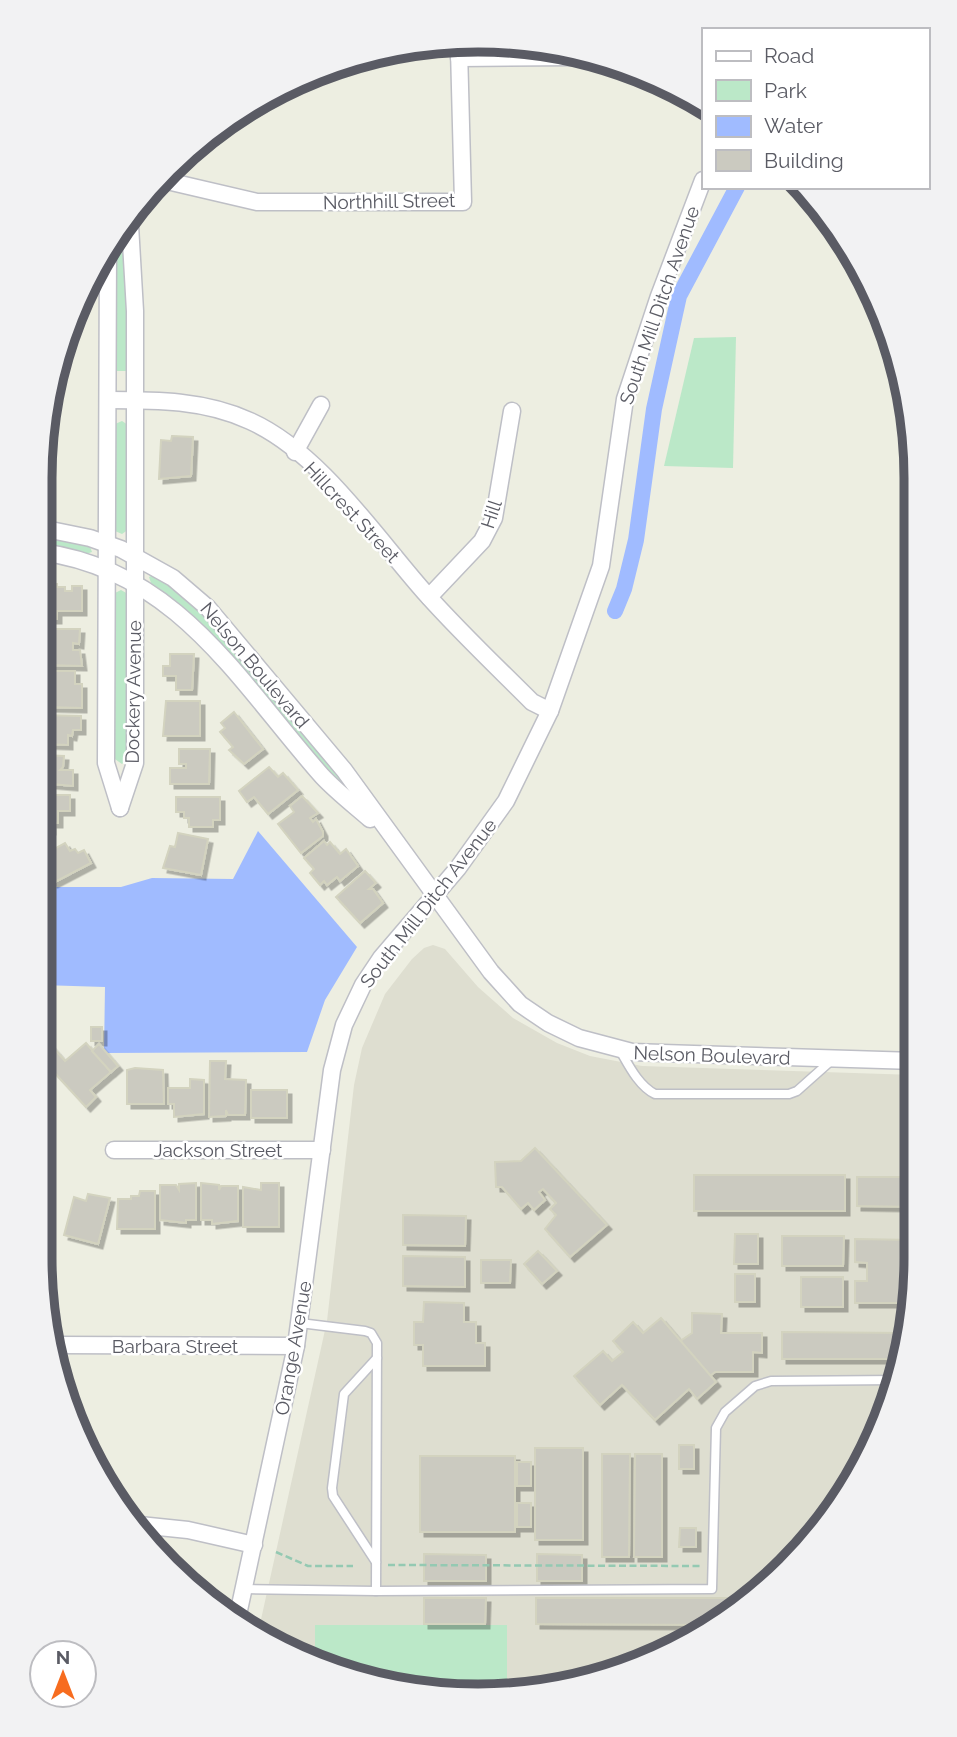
<svg xmlns="http://www.w3.org/2000/svg" width="957" height="1737" font-family="Raleway,sans-serif">
<style>
.education{fill:#deded0}
.green{fill:#bbe8c8}
.water{fill:#a0bbff}
.lines{fill:none;stroke-linecap:round;stroke-linejoin:round}
.canal{stroke:#a0bbff;stroke-width:16}
.building{fill:#cbcac0;stroke:#d3d3bf;stroke-width:2;filter:url(#shadow)}
.lane-casing{stroke:#bebfc6;stroke-width:11}
.street-casing{stroke:#bebfc6;stroke-width:19}
.path{stroke:#94c9b2;stroke-width:2.5;stroke-dasharray:7 3.5;stroke-linecap:butt}
.lane{stroke:#fff;stroke-width:8}
.street{stroke:#fff;stroke-width:16}
.labels{text-anchor:middle;dominant-baseline:central;stroke-width:5;stroke-linejoin:round;paint-order:stroke}
.street-label{font-size:19px;fill:#5a5b64;stroke:#fff}
.rim{fill:none;stroke:#5a5b64;stroke-width:9}
</style>
<defs>
<filter id="shadow"><feDropShadow dx="4.5" dy="4.5" stdDeviation="0" flood-color="#0004"/></filter>
</defs>
<rect width="100%" height="100%" fill="#edeee1"/>
<!-- education -->
<path class="education" d="M433 945 445 949 478 987 513 1018 557 1043 590 1056 642 1066 915 1075 916 1287 902 1372 858 1477 768 1588 647 1663 508 1696 365 1682 258 1633 327 1321 354 1085 362 1048 385 994 412 959 424 948Z"/>
<!-- green -->
<g class="green">
<path d="M124 231 129 371H114V242Z"/>
<path d="M736 337 733 468 664 466 694 338Z"/>
<path d="M122 421 128 425 129 529 122 534 115 531V424Z"/>
<path d="M41 535 89 544 92 552 86 554 41 545Z"/>
<path d="M155 574 202 609 359 799C284 733 235 638 151 583L149 577Z"/>
<path d="M121 590 128 594V758L122 764 112 757 115 593Z"/>
<path d="M315 1625H507V1694L365 1682 315 1659Z"/>
</g>
<!-- water -->
<path class="water" d="M258 831 357 947 325 1000 307 1052 104 1053 105 987 41 985V887H121L152 878 233 879Z"/>
<g class="lines">
<!-- canal -->
<path class="canal" d="M615 611 624 589 636 540 654 409 679 296 737 187"/>
</g>
<!-- building -->
<g class="building">
<path d="M172 436 193 437 191 476 159 479 161 440 171 441Z"/>
<path d="M41 584H57V587H65V591H72V586H82V611H57V619H41Z"/>
<path d="M44 629H80L79 644 73 643V650H80L82 666 43 665Z"/>
<path d="M170 654H194L192 690H176V676H163V666H170Z"/>
<path d="M45 671H75V684H82V708L44 707Z"/>
<path d="M166 701H200V736H163Z"/>
<path d="M234 712 263 749 244 764 229 750 233 747 220 732 225 728 221 723Z"/>
<path d="M41 715 81 716V730H73L72 736 68 735V745L44 744Z"/>
<path d="M179 749H210L209 784H170V768H186V764H179Z"/>
<path d="M41 755 64 756 63 767 60 770H73V786L41 783Z"/>
<path d="M269 767 278 777 283 773 298 790 268 814 254 797 247 802 239 791Z"/>
<path d="M41 795H70V811H58V823H51V830H41Z"/>
<path d="M302 796 318 813 310 818 313 822 316 819 323 832V836L301 853 278 824 294 812 290 806Z"/>
<path d="M176 797H220V820H213V827H189V818H184V812H176Z"/>
<path d="M178 833 208 839 201 875 163 868 170 846 175 847Z"/>
<path d="M324 841 327 845 330 842 340 854 346 849 358 866 340 881 337 877 327 885 324 881 320 885 310 873 314 869 304 858Z"/>
<path d="M65 843 70 851 75 849 78 853 84 850 91 863 53 883 49 876 42 880 41 856Z"/>
<path d="M365 871 376 883 369 889H373L383 903 360 923 336 897Z"/>
<rect x="91" y="1027" width="11" height="14"/>
<path d="M86 1043 111 1072 90 1090 96 1097 86 1107 40 1057V1052L50 1044 65 1061Z"/>
<path d="M99 1044 118 1066 111 1072 92 1051Z"/>
<path d="M210 1061H226L225 1079 246 1080 245 1115H228L226 1110V1116L209 1117Z"/>
<path d="M135 1068 163 1070 164 1104H127V1070Z"/>
<path d="M190 1079 204 1080V1114L174 1117V1104H168V1088H190Z"/>
<rect x="251" y="1090" width="36" height="28"/>
<path d="M535 1148 607 1225 570 1257 545 1229 556 1215 550 1209 556 1203 543 1189 539 1192 545 1200 534 1210 528 1203 521 1209 502 1187H496L495 1162 521 1161Z"/>
<rect x="694" y="1175" width="151" height="36"/>
<path d="M857 1177H915L916 1207 857 1206Z"/>
<path d="M196 1183V1220H186V1223L160 1220V1185H176L179 1190V1184Z"/>
<path d="M201 1183 219 1185V1190L221 1186H238V1221L212 1224V1220H201Z"/>
<path d="M261 1183H279V1227H243V1187L261 1190Z"/>
<path d="M140 1191H155V1229H117L118 1199H131V1196H139Z"/>
<path d="M88 1194 110 1198 98 1244 64 1235 74 1197 86 1201Z"/>
<path d="M403 1215 466 1216 465 1246 403 1245Z"/>
<path d="M735 1234H758V1264H734Z"/>
<path d="M782 1236H844L843 1266H782Z"/>
<path d="M855 1239 916 1240 913 1303H855V1281H867V1263L855 1262Z"/>
<path d="M538 1251 557 1271 542 1284 524 1264Z"/>
<path d="M403 1256 465 1257V1287L403 1286Z"/>
<path d="M481 1260H511L510 1283H481Z"/>
<rect x="735" y="1274" width="20" height="28"/>
<rect x="801" y="1277" width="42" height="30"/>
<path d="M424 1302 464 1303V1322H476V1343H485V1366H423V1345H414V1322H423Z"/>
<path d="M692 1313 722 1314 721 1333H762V1353L753 1352V1372H715L710 1376 679 1342 692 1333Z"/>
<path d="M661 1318 716 1382 697 1399 689 1389 655 1420 622 1385 600 1405 574 1376 603 1351 612 1361 623 1352 613 1341 633 1322 643 1333Z"/>
<path d="M782 1332 908 1333 904 1359H782Z"/>
<rect x="679" y="1445" width="15" height="24"/>
<rect x="535" y="1448" width="48" height="92"/>
<path d="M602 1454H630L629 1557H602Z"/>
<path d="M635 1454H662V1557H634Z"/>
<rect x="420" y="1456" width="95" height="76"/>
<rect x="517" y="1462" width="14" height="24"/>
<rect x="517" y="1503" width="14" height="24"/>
<path d="M680 1528H696V1547H679Z"/>
<path d="M424 1554 486 1555V1581H424Z"/>
<path d="M537 1554 582 1555V1581H537Z"/>
<path d="M424 1598H486L485 1624H424Z"/>
<path d="M536 1598H727V1613L708 1625 536 1624Z"/>
</g>
<g class="lines">
<defs>
<g id="lane">
<path d="M621 1052C629 1066 639 1086 655 1094H789L797 1091 833 1059"/>
<path d="M376 1562 333 1496 332 1488 344 1394 377 1358"/>
<path d="M244 1589 376 1591 377 1343 371 1333 365 1331 300 1323"/>
<path d="M376 1591 712 1589 716 1428 725 1412 755 1386 771 1381 898 1380"/>
</g>
<g id="street">
<path d="M459 58 575 57"/>
<path d="M167 181 257 202H463L459 49"/>
<path d="M108 249 106 763 120 808"/>
<path d="M108 400C156 400 205 400 250 421 321 453 376 538 427 595 460 632 497 667 532 702L550 711"/>
<path d="M295 452 321 405"/>
<path d="M41 528 90 538 121 549 173 578 208 608 344 770 491 972 520 1004 548 1023 579 1038 632 1052 915 1061"/>
<path d="M41 552C177 570 239 682 322 776 337 792 354 805 370 819"/>
<path d="M429 597 482 541 494 518 512 411"/>
<path d="M120 808 135 763V311L130 225"/>
<path d="M114 1150H322"/>
<path d="M55 1345 296 1346"/>
<path d="M130 1524 188 1530 254 1545"/>
<path d="M236 1624 296 1346 332 1070 344 1025 363 985 381 958 458 868 506 801 550 711 601 566 625 399 659 296 703 180"/>
</g>
</defs>
<!-- lane casing -->
<use href="#lane" class="lane-casing"/>
<!-- street casing -->
<use href="#street" class="street-casing"/>
<!-- path -->
<g class="path">
<path d="M276 1552 308 1566H353"/>
<path d="M388 1565 702 1566"/>
</g>
<!-- lane -->
<use href="#lane" class="lane"/>
<!-- street -->
<use href="#street" class="street"/>
</g>
<g class="labels">
<!-- street labels -->
<g class="street-label">
<text transform="translate(389 201) rotate(-1)">Northhill Street</text>
<text transform="translate(659 305) rotate(-71)">South Mill Ditch Avenue</text>
<text transform="translate(352 512) rotate(47)">Hillcrest Street</text>
<text transform="translate(491 514) rotate(-72)">Hill</text>
<text transform="translate(255 665) rotate(50)">Nelson Boulevard</text>
<text transform="translate(133 692) rotate(-89)">Dockery Avenue</text>
<text transform="translate(428 903) rotate(-52)">South Mill Ditch Avenue</text>
<text transform="translate(712 1055) rotate(2)">Nelson Boulevard</text>
<text x="218" y="1150">Jackson Street</text>
<text x="175" y="1346">Barbara Street</text>
<text transform="translate(293 1348) rotate(-80)">Orange Avenue</text>
</g>
</g>
<!-- crop -->
<path d="M0 0H957V1737H0ZM478 52H478A426 426 0 0 1 904 478V1258A426 426 0 0 1 478 1684H478A426 426 0 0 1 52 1258V478A426 426 0 0 1 478 52Z" fill="#f2f2f3" fill-rule="evenodd"/>
<path class="rim" d="M478 52H478A426 426 0 0 1 904 478V1258A426 426 0 0 1 478 1684H478A426 426 0 0 1 52 1258V478A426 426 0 0 1 478 52Z"/>
<!-- legend -->
<rect x="702" y="28" width="228" height="161" fill="#ffffff" stroke="#bdbdc1" stroke-width="2"/>
<rect x="716" y="51" width="35" height="10" fill="#ffffff" stroke="#bdbdc1" stroke-width="2"/>
<text x="764" y="63" font-size="21" fill="#5a5b64">Road</text>
<rect x="716" y="80" width="35" height="21" fill="#bbe8c8" stroke="#bdbdc1" stroke-width="2"/>
<text x="764" y="98" font-size="21" fill="#5a5b64">Park</text>
<rect x="716" y="116" width="35" height="21" fill="#a0bbff" stroke="#bdbdc1" stroke-width="2"/>
<text x="764" y="133" font-size="21" fill="#5a5b64">Water</text>
<rect x="716" y="150" width="35" height="21" fill="#cbcac0" stroke="#bdbdc1" stroke-width="2"/>
<text x="764" y="168" font-size="21" fill="#5a5b64">Building</text>
<!-- north arrow -->
<g transform="translate(63 1674)"><circle r="33" fill="#ffffff" stroke="#bdbdc1" stroke-width="2"/>
<path d="M0-5L12 26L0 18L-12 26Z" fill="#f76c1f"/>
<text y="-10" font-size="19" font-weight="bold" text-anchor="middle" fill="#5a5b64">N</text>
</g>
</svg>
